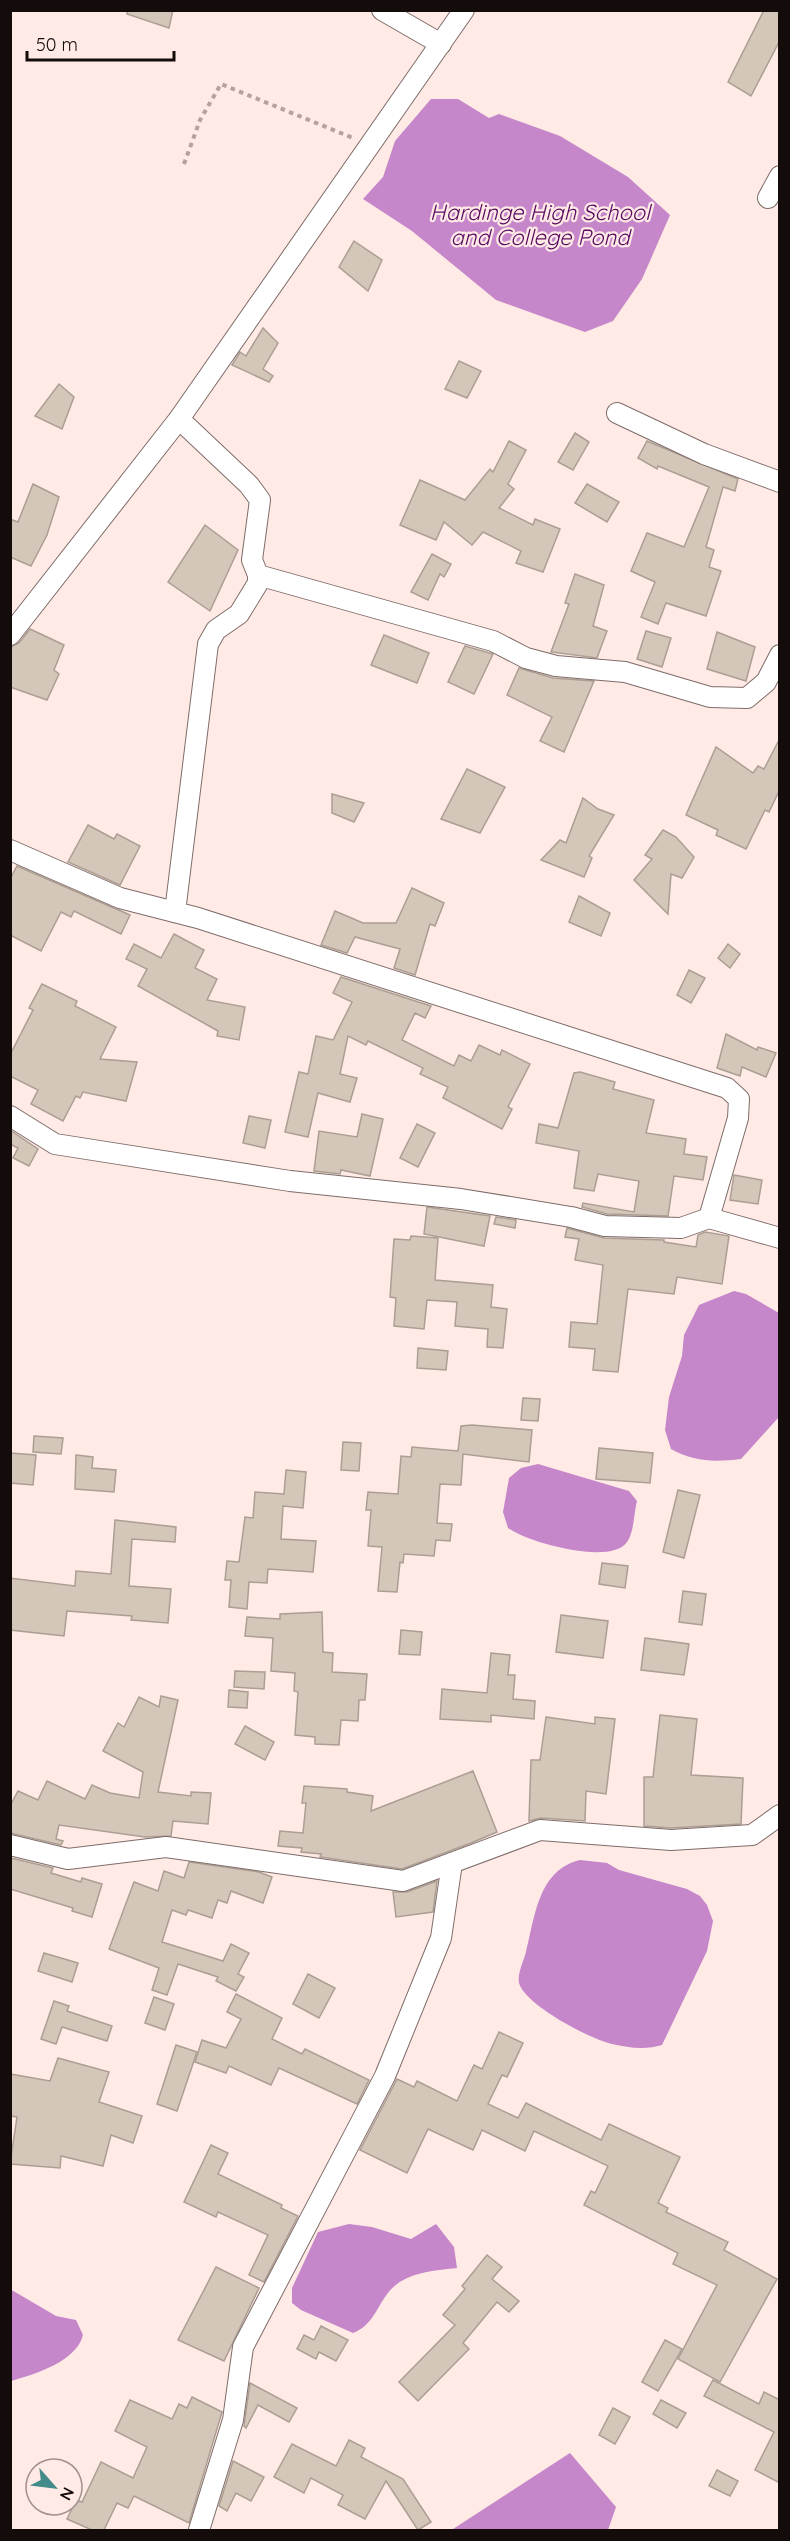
<svg xmlns="http://www.w3.org/2000/svg" width="790" height="2541" font-family="Quicksand,sans-serif">
<style>
.water{fill:#c586ca}
.building{fill:#d5c6ba;stroke:#ab9e92;stroke-width:1.5}
.lines{fill:none;stroke-linecap:round;stroke-linejoin:round}
.street-casing{stroke:#7e6c69;stroke-width:22}
.path{stroke:#b3a29f;stroke-width:4;stroke-dasharray:4.5 4.5;stroke-linecap:butt}
.street{stroke:#fff;stroke-width:20}
.labels{text-anchor:middle;dominant-baseline:central;stroke-width:4.5;stroke-linejoin:round;paint-order:stroke}
.water-label{font-size:22px;font-style:italic;fill:#5a0a61;stroke:#ffeae6}
</style>
<rect width="100%" height="100%" fill="#ffeae6"/>
<!-- water -->
<g class="water">
<path d="M431 99H458L489 118 499 114 560 136 628 177 670 215 642 279 613 321 585 332 496 300 412 231 363 199 383 177 395 141Z"/>
<path d="M734 1291 746 1294 779 1313V1417L741 1459C715 1462 694 1462 671 1449L665 1430 669 1397 682 1356 684 1335 699 1305Z"/>
<path d="M538 1464 629 1491 637 1501C634 1512 634 1533 627 1542 611 1566 527 1542 508 1528L503 1512 509 1478 521 1468Z"/>
<path d="M580 1860 607 1863 619 1870 687 1889 700 1896 707 1905 713 1921 707 1951 662 2045C646 2050 629 2048 612 2044 590 2039 525 2005 519 1983 517 1974 524 1960 526 1952 535 1917 538 1870 580 1860Z"/>
<path d="M349 2224 372 2227 411 2239 436 2224 454 2247 457 2268C437 2270 413 2272 397 2284 378 2298 377 2324 353 2333L301 2310 292 2303V2288L318 2232Z"/>
<path d="M10 2289 56 2316 76 2320 83 2335C76 2362 35 2374 11 2381Z"/>
<path d="M570 2453 616 2507 608 2530 453 2529Z"/>
</g>
<!-- building -->
<g class="building">
<path d="M127 10H173L169 28 127 14Z"/>
<path d="M764 10H780V40L751 96 728 82Z"/>
<path d="M354 241 382 260 368 291 339 267Z"/>
<path d="M263 328 278 343 263 369 273 376 269 382 232 365 240 352 246 356Z"/>
<path d="M459 361 481 371 467 398 445 389Z"/>
<path d="M59 384 74 397 62 429 35 416Z"/>
<path d="M575 433 589 442 573 470 558 462Z"/>
<path d="M509 441 526 450 508 484 514 489 499 508 533 525 535 519 560 529 543 572 516 563 521 551 483 532 472 545 444 522 436 540 400 525 420 480 465 500 490 469 493 472Z"/>
<path d="M647 441 738 479 735 491 723 487 706 547 714 550 709 567 721 571 706 616 666 603 658 624 641 617 655 582 631 571 647 533 684 547 709 487 658 466 657 469 638 458Z"/>
<path d="M33 484 59 497 47 535 31 566 10 557V519L18 522Z"/>
<path d="M587 484 619 502 607 522 575 503Z"/>
<path d="M205 525 238 550 210 611 168 582Z"/>
<path d="M432 554 451 564 444 577 440 574 428 600 411 592Z"/>
<path d="M575 574 604 585 593 626 607 631 597 658 551 652 569 604 565 603Z"/>
<path d="M30 629 64 645 54 670 59 674 47 700 10 687V647L19 643Z"/>
<path d="M646 631 671 638 662 667 637 659Z"/>
<path d="M717 632 755 647 746 681 707 669Z"/>
<path d="M384 635 429 653 417 683 371 665Z"/>
<path d="M465 646 493 654 474 694 448 682Z"/>
<path d="M519 668 553 678 594 681 564 752 540 741 552 717 507 695Z"/>
<path d="M780 738V789L769 812 765 810 746 849 716 835 718 830 686 815 716 747 753 773 758 766 764 769Z"/>
<path d="M467 769 505 787 480 833 441 819Z"/>
<path d="M332 794 364 803 354 822 332 813Z"/>
<path d="M583 798 598 809 614 815 589 856 592 858 584 877 541 860 560 840 566 843Z"/>
<path d="M88 825 114 839 117 834 140 846 120 885 68 862Z"/>
<path d="M663 830 676 837 694 857 682 878 671 874 668 914 634 880 652 859 645 855Z"/>
<path d="M17 866 130 915 121 934 74 911 71 917 61 912 41 951 10 935V879Z"/>
<path d="M412 888 444 903 435 926 430 924 415 975 394 968 400 949 355 937 347 953 321 945 335 911 363 923H396Z"/>
<path d="M579 896 610 913 601 936 569 922Z"/>
<path d="M174 934 204 950 195 968 217 979 207 1000 245 1007 239 1040 217 1036 218 1031 138 986 147 969 126 959 134 944 161 958Z"/>
<path d="M728 944 740 954 730 968 718 958Z"/>
<path d="M689 970 705 978 691 1003 677 995Z"/>
<path d="M341 977 431 1006 425 1018 415 1013 402 1040 454 1066 459 1055 471 1061 479 1045 500 1055 502 1050 530 1064 508 1107 512 1109 502 1129 443 1098 448 1087 420 1074 423 1068 368 1041 366 1045 348 1036 340 1074 357 1078 350 1102 318 1093 308 1137 285 1132 299 1072 308 1074 316 1036 333 1040 352 1002 333 993Z"/>
<path d="M42 984 77 1001 75 1006 116 1027 100 1059 137 1062 126 1101 83 1092 80 1098 76 1096 63 1121 31 1104 38 1090 10 1076V1055L33 1010 29 1008Z"/>
<path d="M726 1034 757 1050 758 1047 776 1053 766 1077 742 1067 740 1076 717 1068Z"/>
<path d="M580 1072 615 1082 613 1089 654 1100 646 1133 686 1139 684 1154 707 1157 703 1180 674 1176 668 1216 607 1214 582 1207 583 1203 634 1212 639 1181 598 1174 594 1191 574 1188 579 1151 536 1143 539 1124 558 1128 574 1073Z"/>
<path d="M362 1114 383 1119 370 1176 341 1170 340 1174 314 1171 319 1131 357 1137Z"/>
<path d="M249 1116 271 1120 265 1148 243 1143Z"/>
<path d="M417 1124 435 1133 418 1167 400 1158Z"/>
<path d="M10 1130 38 1149 29 1166 13 1158 18 1148 10 1144Z"/>
<path d="M734 1175 762 1180 758 1204 730 1200Z"/>
<path d="M427 1207 490 1216 484 1246 424 1234Z"/>
<path d="M496 1217 516 1220 515 1228 494 1224Z"/>
<path d="M567 1228 604 1238 664 1240V1242L696 1247 698 1235 705 1232 729 1236 722 1284 677 1277 674 1294 628 1289 618 1372 593 1370 595 1349 569 1347 571 1322 597 1324 603 1265 575 1260 579 1239 565 1237Z"/>
<path d="M411 1236 438 1238 435 1280 493 1285 491 1307 507 1309 503 1348 487 1347 488 1329 455 1326 457 1302 427 1300 424 1329 394 1326 396 1298 390 1297 394 1239 410 1240Z"/>
<path d="M418 1348 448 1351 446 1370 417 1368Z"/>
<path d="M523 1398 540 1399 538 1421 521 1420Z"/>
<path d="M472 1425 532 1430 529 1462 463 1454 461 1485 440 1484 437 1523 452 1524 450 1541 436 1540 434 1556 404 1554 403 1563 400 1562 397 1592 378 1591 382 1547 368 1546 371 1510H366L368 1492 398 1494 401 1456 411 1457 412 1447 458 1451 461 1426Z"/>
<path d="M34 1436 63 1438 61 1454 33 1452Z"/>
<path d="M343 1442 361 1443 359 1471 341 1470Z"/>
<path d="M599 1448 653 1453 650 1483 596 1479Z"/>
<path d="M10 1453 36 1455 33 1485 10 1483Z"/>
<path d="M76 1455 93 1457 92 1468 116 1470 114 1492 75 1489Z"/>
<path d="M286 1470 306 1472 303 1508 283 1506 281 1539 316 1541 313 1572 268 1569 267 1583 249 1582 247 1609 229 1607 231 1580H225L227 1561 239 1562 245 1517 253 1518 255 1492 284 1494Z"/>
<path d="M678 1490 700 1495 684 1558 663 1552Z"/>
<path d="M115 1520 176 1527 175 1542 132 1539 129 1586 171 1589 168 1623 131 1620 132 1616 67 1611 64 1636 10 1630V1578L75 1586 76 1571 111 1574Z"/>
<path d="M602 1563 628 1566 625 1588 599 1584Z"/>
<path d="M683 1591 706 1594 702 1625 679 1622Z"/>
<path d="M322 1612 323 1652 333 1653 332 1672 367 1674 365 1700H359L358 1721 341 1720 339 1745 315 1744V1737L295 1735 298 1692 294 1691 295 1673 271 1671 273 1638 245 1636 247 1617 280 1619V1614Z"/>
<path d="M561 1615 608 1621 603 1658 556 1652Z"/>
<path d="M401 1630 422 1632 420 1655 399 1654Z"/>
<path d="M645 1638 689 1644 684 1675 641 1670Z"/>
<path d="M491 1653 510 1655 508 1675H515L513 1699 535 1701 534 1719 491 1715V1722L440 1719 442 1689 487 1693Z"/>
<path d="M235 1671 265 1672 264 1689 234 1687Z"/>
<path d="M229 1690 248 1692 247 1708 228 1707Z"/>
<path d="M161 1696 178 1700 158 1792 191 1796V1792L211 1793 208 1824 173 1821 171 1836 145 1837 59 1825 56 1839 63 1841 61 1845 10 1833V1806L18 1791 38 1800 47 1781 85 1799 92 1785 110 1793 139 1798 143 1772 103 1751 118 1723 124 1727 139 1697 159 1707Z"/>
<path d="M660 1715 697 1719 691 1775 743 1778 741 1824 671 1828 644 1826V1777H653Z"/>
<path d="M546 1717 595 1724V1717L615 1719 606 1794 586 1791 585 1821 541 1818 529 1821 531 1760H540Z"/>
<path d="M245 1726 274 1742 265 1760 235 1744Z"/>
<path d="M473 1771 497 1832 471 1843 402 1869 320 1857 321 1854 301 1852 302 1848 278 1846 280 1831 303 1833 306 1803H302L304 1786 347 1789V1792L373 1796 371 1811Z"/>
<path d="M11 1858 53 1868 51 1873 81 1882 82 1878 102 1884 92 1917 72 1911 73 1908 10 1889Z"/>
<path d="M189 1862 259 1872 272 1877 263 1903 231 1891 227 1903 218 1900 212 1918 188 1910 186 1915 172 1910 162 1942 223 1961 231 1944 249 1953 238 1974 244 1977 236 1991 216 1981 218 1977 178 1964 167 1995 152 1990 159 1968 109 1949 134 1882 158 1891 164 1871 184 1878Z"/>
<path d="M437 1881 433 1912 396 1917 393 1892H407Z"/>
<path d="M44 1953 78 1963 72 1982 38 1971Z"/>
<path d="M308 1974 335 1988 319 2018 293 2004Z"/>
<path d="M236 1994 282 2018 272 2039 302 2054 305 2049 369 2080 357 2104 279 2068 271 2085 229 2066 226 2073 195 2062 202 2040 226 2048 241 2019 227 2012Z"/>
<path d="M154 1997 174 2004 165 2030 145 2023Z"/>
<path d="M54 2001 69 2006 67 2011 112 2026 107 2041 62 2027 56 2044 41 2039Z"/>
<path d="M499 2032 523 2043 507 2077 502 2075 488 2104 518 2118 526 2103 601 2140 609 2124 680 2157 658 2203 668 2208 666 2212 728 2242 724 2250 777 2279 720 2382 678 2359 717 2285 673 2264 678 2253 584 2205 591 2191 595 2193 608 2166 534 2131 525 2151 482 2130 473 2150 428 2129 407 2173 360 2150 397 2079 414 2087 417 2081 457 2101 474 2065 482 2069Z"/>
<path d="M176 2045 197 2052 177 2111 157 2104Z"/>
<path d="M58 2058 109 2072 99 2102 142 2116 133 2143 111 2135 103 2166 61 2156 60 2168 10 2164 17 2117 10 2116V2074L50 2081Z"/>
<path d="M211 2145 228 2153 218 2174 282 2205 281 2208 298 2216 264 2282 249 2275 268 2235 218 2212 216 2217 184 2202Z"/>
<path d="M487 2255 502 2267 492 2279 519 2301 509 2312 497 2302 463 2343 469 2349 418 2401 399 2382 455 2325 443 2315 465 2289 462 2286Z"/>
<path d="M216 2267 259 2288 224 2361 178 2340Z"/>
<path d="M321 2326 348 2340 336 2361 319 2352 316 2359 297 2349 304 2335 314 2340Z"/>
<path d="M665 2340 682 2349 658 2391 642 2382Z"/>
<path d="M713 2380 759 2404 764 2392 780 2400V2483L755 2470 774 2432 704 2396Z"/>
<path d="M250 2383 297 2408 289 2422 258 2405 246 2428 244 2426Z"/>
<path d="M192 2397 222 2412 189 2523 134 2496 128 2508 117 2503 104 2530H92L67 2519 76 2500 82 2502 101 2462 133 2478 147 2447 115 2431 130 2400 172 2419 179 2404 187 2408Z"/>
<path d="M661 2400 686 2413 677 2428 653 2414Z"/>
<path d="M613 2408 630 2417 615 2444 599 2435Z"/>
<path d="M349 2440 365 2448 361 2457 403 2479 431 2522 418 2530 386 2481 365 2519 338 2505 343 2495 311 2478 304 2493 274 2477 292 2444 336 2466Z"/>
<path d="M233 2461 264 2477 251 2501 236 2493 227 2511 219 2506Z"/>
<path d="M717 2470 738 2481 730 2496 709 2486Z"/>
</g>
<g class="lines">
<defs>
<g id="street">
<path d="M382 10 441 44"/>
<path d="M768 198 780 176"/>
<path d="M617 413 704 454 780 482"/>
<path d="M258 575 493 641 526 658 556 666 625 672 710 697 747 698 766 682 780 655"/>
<path d="M10 635 179 419 464 10"/>
<path d="M10 850 120 898 198 918 727 1088 739 1099 738 1118 709 1218"/>
<path d="M175 912 208 644 216 630 239 614 258 583V575L252 560 260 500 249 485 179 419"/>
<path d="M10 1116 55 1144 290 1181 461 1199 571 1217 605 1226 681 1228 709 1218 780 1238"/>
<path d="M10 1845 68 1859 166 1847 403 1881 540 1830 671 1840 752 1835 780 1815"/>
<path d="M199 2530 233 2420 243 2347 385 2076 441 1938 452 1863"/>
</g>
</defs>
<!-- street casing -->
<use href="#street" class="street-casing"/>
<!-- path -->
<path class="path" d="M184 164 200 120 221 84 353 138"/>
<!-- street -->
<use href="#street" class="street"/>
</g>
<g class="labels">
<!-- water labels -->
<g class="water-label">
<text x="540" y="212">Hardinge High School<tspan x="540" dy="25">and College Pond</tspan></text>
</g>
</g>
<!-- border -->
<rect width="790" height="2541" fill="none" stroke="#130c0b" stroke-width="24"/>
<!-- north arrow -->
<g transform="translate(54 2487) rotate(118)"><circle r="28" fill="#ffeae6" stroke="#a1918e" stroke-width="1.5"/>
<path d="M0-4.5L10 22L0 15L-10 22Z" fill="#438b8a"/>
<text y="-9" font-size="16" font-weight="bold" text-anchor="middle" fill="#130c0b">N</text>
</g>
<!-- scale -->
<path d="M27 51v9h147v-9" fill="none" stroke="#130c0b" stroke-width="3"/>
<text x="36" y="51" font-size="18" fill="#130c0b" stroke="#ffeae6" stroke-width="4.5" paint-order="stroke">50 m</text>
</svg>
